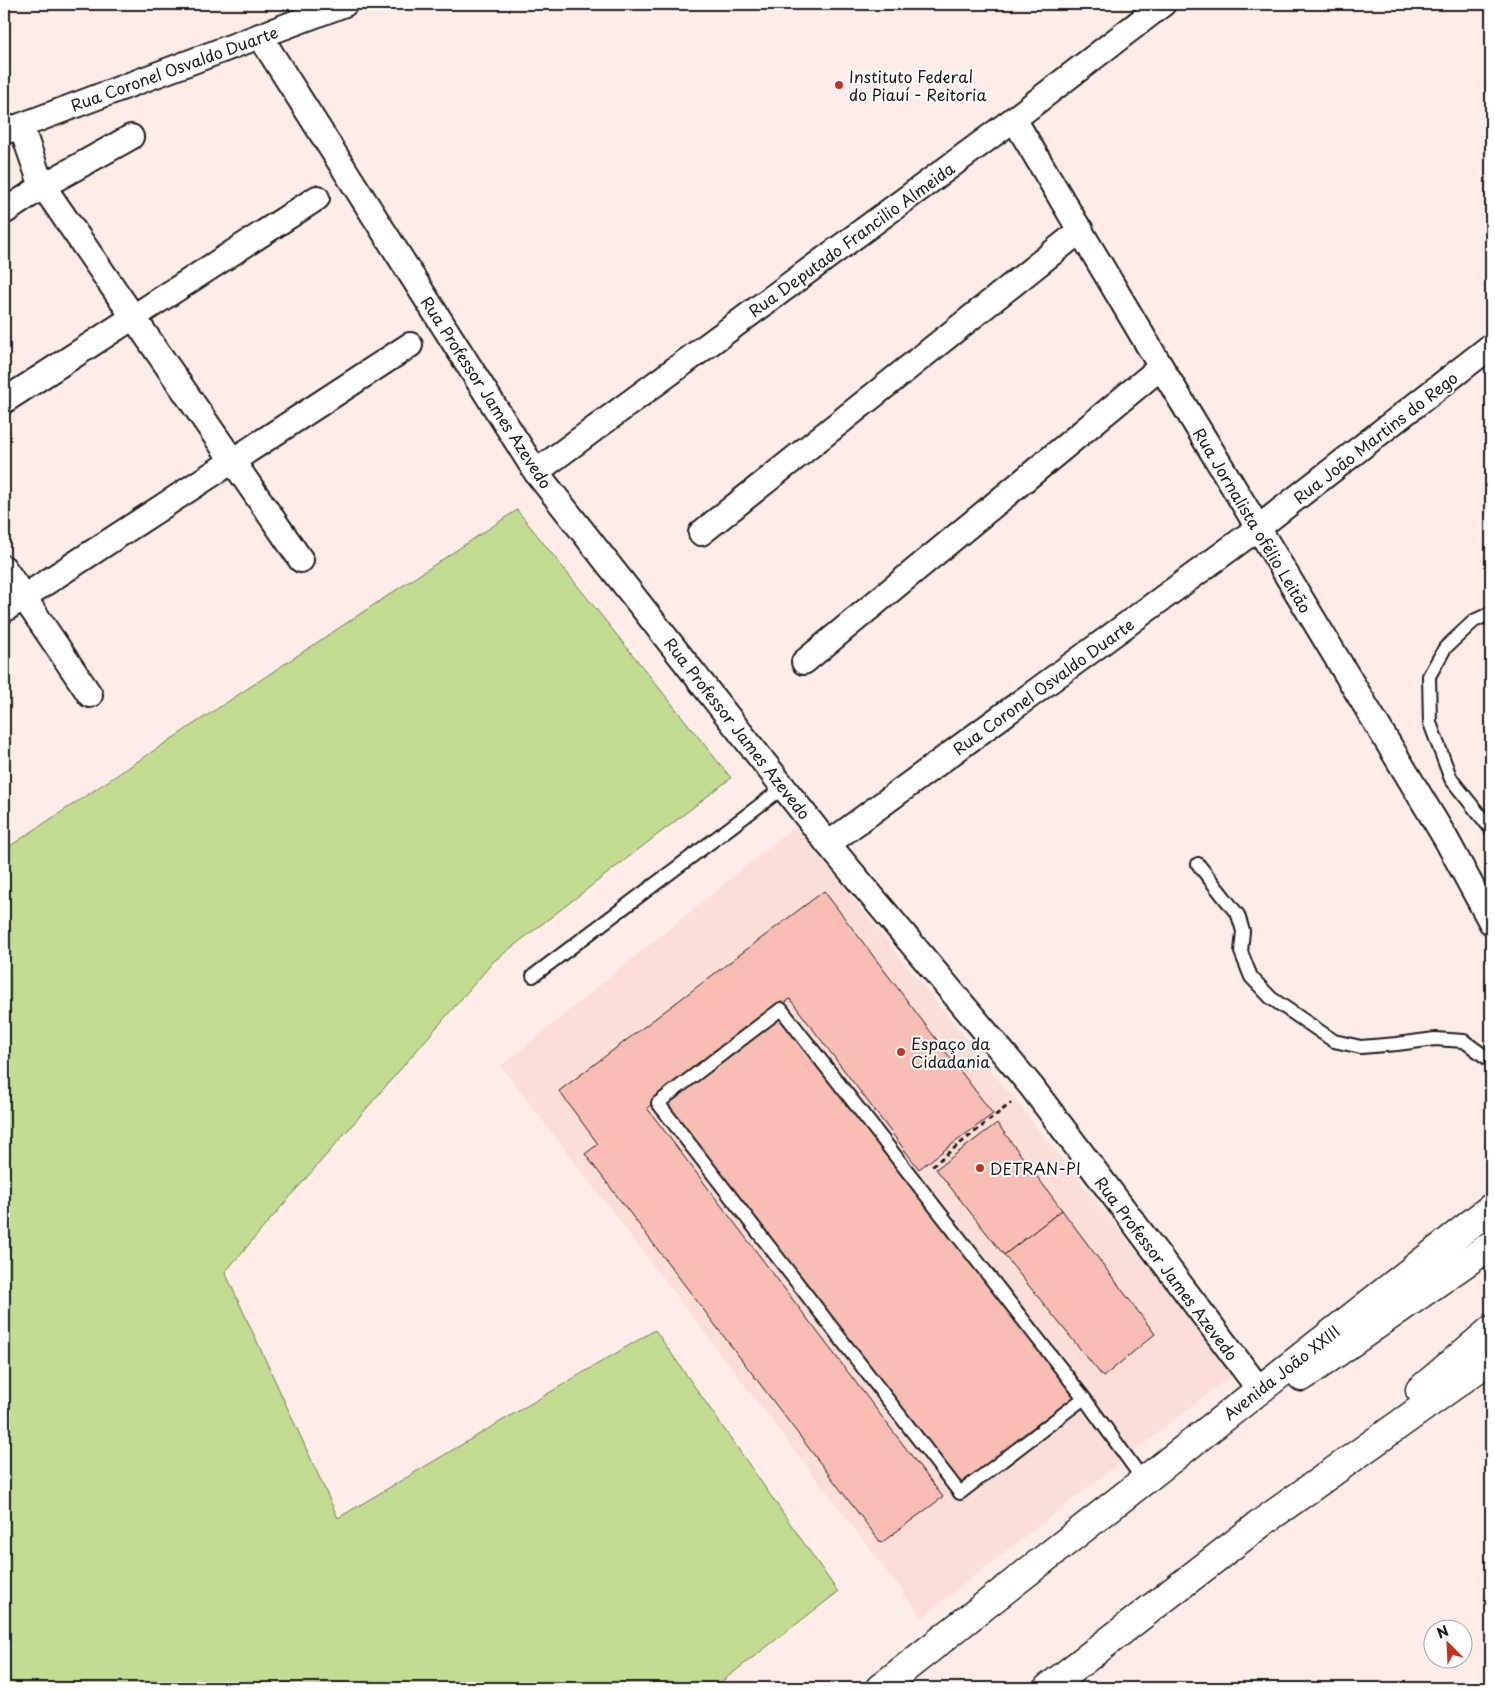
<svg xmlns="http://www.w3.org/2000/svg" width="1495" height="1692" font-family="'Playpen Sans',sans-serif">
<style>
.built{fill:#fcded8}
.green{fill:#c2dc92;stroke:#6f7c57}
.building{fill:#f8beb3;stroke:#1c1c1c}
.lines{fill:none;stroke-linecap:round;stroke-linejoin:round}
.service-casing{stroke:#1c1c1c;stroke-width:16}
.minor-casing{stroke:#1c1c1c;stroke-width:28}
.primary-casing{stroke:#1c1c1c;stroke-width:31}
.path{stroke:#1c1c1c;stroke-width:3;stroke-dasharray:5 4;stroke-linecap:butt}
.service{stroke:#fff;stroke-width:12}
.minor{stroke:#fff;stroke-width:24}
.primary{stroke:#fff;stroke-width:28}
.poi-dot{fill:#c8321e;stroke:#fff;stroke-width:2}
.labels{text-anchor:middle;dominant-baseline:central;stroke-width:4;stroke-linejoin:round;paint-order:stroke}
.street-label{font-size:16px;fill:#1c1c1c;stroke:#fff}
.poi-label{font-size:16px;fill:#1c1c1c;stroke:#fff;text-anchor:start}
</style>
<rect width="100%" height="100%" fill="#fdece8"/>
<filter id="ink" filterUnits="userSpaceOnUse"><feTurbulence type="fractalNoise" baseFrequency=".02" numOctaves="2"/><feDisplacementMap in="SourceGraphic" scale="10" xChannelSelector="R" yChannelSelector="G"/><feConvolveMatrix kernelMatrix="1 2 1 2 8 2 1 2 1" color-interpolation-filters="sRGB"/></filter>
<g filter="url(#ink)">
<!-- built -->
<path class="built" d="M795 826 1234 1373 922 1617 501 1066Z"/>
<!-- green -->
<path class="green" d="M517 510 731 778 494 961 225 1272 338 1518 655 1330 838 1592 713 1688H4V850Z"/>
<!-- building -->
<g class="building">
<path d="M824 891 993 1114 919 1169 790 999 647 1108 943 1497 881 1543 585 1154 598 1144 559 1091Z"/>
<path d="M779 1015 1077 1400 961 1488 664 1104Z"/>
<path d="M997 1123 1062 1210 1004 1255 936 1169Z"/>
<path d="M1062 1210 1155 1334 1103 1377 1004 1255Z"/>
</g>
<g class="lines">
<defs>
<g id="service">
<path d="M1491 613 1474 621 1445 648 1429 676 1430 723 1451 779 1491 829"/>
<path d="M1198 864 1238 915 1243 931 1241 952 1251 977 1271 998 1334 1041 1361 1047 1397 1044 1435 1039 1464 1041 1491 1061"/>
<path d="M533 976 784 787"/>
<path d="M1084 1398 960 1493 658 1103 781 1009 1084 1398 1144 1481"/>
</g>
<g id="minor">
<path d="M260 36 536 472 828 844 1031 1086 1259 1389"/>
<path d="M1014 119 1161 367 1446 839 1491 922"/>
<path d="M21 126 40 181 43 186 301 560"/>
<path d="M4 132 345 4"/>
<path d="M4 212 43 186 131 137"/>
<path d="M4 401 317 198"/>
<path d="M536 472 1014 119 1163 4"/>
<path d="M701 533 1081 230"/>
<path d="M4 568 90 695"/>
<path d="M4 610 410 345"/>
<path d="M804 662 1161 367"/>
<path d="M828 844 1258 528 1491 346"/>
</g>
<g id="primary">
<path d="M1302 1377 1491 1245"/>
<path d="M1420 1390 1491 1330"/>
<path d="M880 1688 1491 1208"/>
<path d="M1048 1688 1264 1521 1491 1359"/>
</g>
</defs>
<!-- service casing -->
<use href="#service" class="service-casing"/>
<!-- minor casing -->
<use href="#minor" class="minor-casing"/>
<!-- primary casing -->
<use href="#primary" class="primary-casing"/>
<!-- path -->
<path class="path" d="M932 1166 1011 1103"/>
<!-- service -->
<use href="#service" class="service"/>
<!-- minor -->
<use href="#minor" class="minor"/>
<!-- primary -->
<use href="#primary" class="primary"/>
</g>
</g>
<!-- markers -->
<g class="poi-dot">
<circle cx="839" cy="85" r="5"/>
<circle cx="901" cy="1052" r="5"/>
<circle cx="980" cy="1168" r="5"/>
</g>
<g class="labels">
<!-- street labels -->
<g class="street-label">
<text transform="translate(174 68) rotate(-20)">Rua Coronel Osvaldo Duarte</text>
<text transform="translate(851 239) rotate(-36)">Rua Deputado Francilio Almeida</text>
<text transform="translate(487 392) rotate(57)">Rua Professor James Azevedo</text>
<text transform="translate(1375 437) rotate(-38)">Rua João Martins do Rego</text>
<text transform="translate(1253 520) rotate(59)">Rua Jornalista ofélio Leitão</text>
<text transform="translate(1043 686) rotate(-36)">Rua Coronel Osvaldo Duarte</text>
<text transform="translate(738 728) rotate(52)">Rua Professor James Azevedo</text>
<text transform="translate(1167 1268) rotate(53)">Rua Professor James Azevedo</text>
<text transform="translate(1281 1372) rotate(-38)">Avenida João XXIII</text>
</g>
<!-- poi labels -->
<g class="poi-label">
<text x="849" y="76">Instituto Federal<tspan x="849" dy="18">do Piauí - Reitoria</tspan></text>
<text x="911" y="1043">Espaço da<tspan x="911" dy="18">Cidadania</tspan></text>
<text x="990" y="1168">DETRAN-PI</text>
</g>
</g>
<!-- margin -->
<rect width="1495" height="1692" fill="none" stroke="#fff" stroke-width="20"/>
<rect x="10" y="10" width="1475" height="1672" fill="none" stroke="#1c1c1c" stroke-width="2" filter="url(#ink)"/>
<!-- north arrow -->
<g transform="translate(1448 1644) rotate(336)"><circle r="24" fill="#ffffff" stroke="#a4a4a4"/>
<path d="M0-4L9 19L0 12L-9 19Z" fill="#c8321e"/>
<text y="-8" font-size="14" font-weight="bold" text-anchor="middle" fill="#1c1c1c">N</text>
</g>
</svg>
